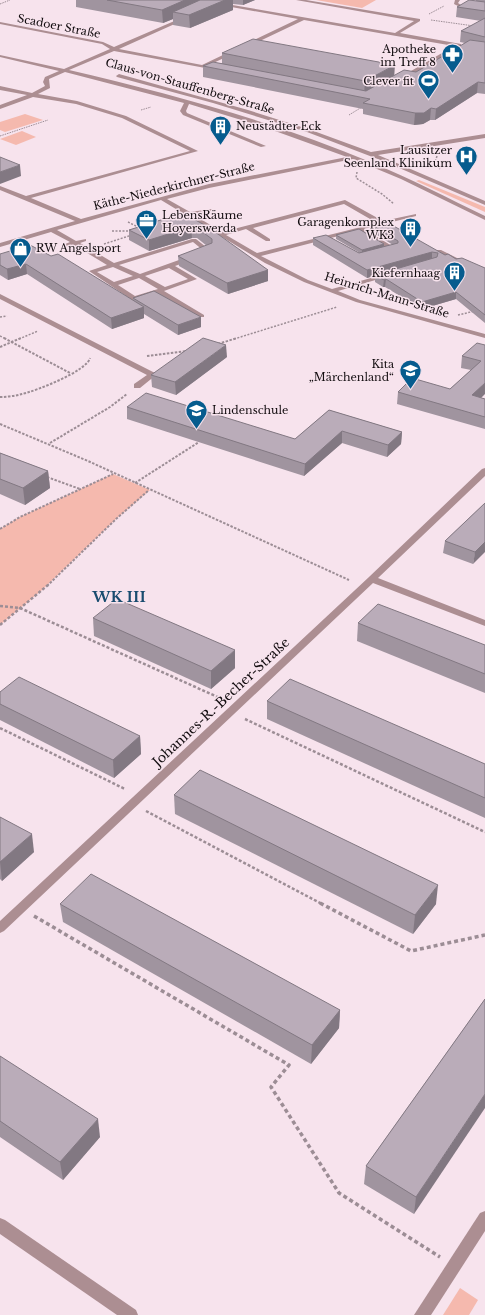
<svg xmlns="http://www.w3.org/2000/svg" width="485" height="1315" font-family="'Libre Baskerville',serif">
<style>
.green{fill:#f5b9ae}
.lines{fill:none;stroke-linecap:round;stroke-linejoin:round}
.path-far4{stroke:#9c8d95;stroke-width:1;stroke-dasharray:1.5 1;stroke-linecap:butt}
.path-far3{stroke:#9c8d95;stroke-width:1.5;stroke-dasharray:2 1.5;stroke-linecap:butt}
.path-far2{stroke:#9c8d95;stroke-width:2;stroke-dasharray:2.5 1.5;stroke-linecap:butt}
.path-far1{stroke:#9c8d95;stroke-width:2.5;stroke-dasharray:3 2;stroke-linecap:butt}
.path{stroke:#9c8d95;stroke-width:3.5;stroke-dasharray:4 3;stroke-linecap:butt}
.minor{fill:#ac8e92;fill-rule:evenodd}
.wall{fill:#a0949f}
.shaded-wall{fill:#827882}
.building{fill:#baacb9;stroke:#827882}
.labels{text-anchor:middle;dominant-baseline:central;stroke-width:3;stroke-linejoin:round;paint-order:stroke}
.far-street-label{font-size:11px;fill:#130d10;stroke:#f7e3ed}
.far-poi-label{font-size:11px;fill:#130d10;stroke:#f7e3ed;text-anchor:end}
.street-label{font-size:13px;fill:#130d10;stroke:#f7e3ed}
.quarter-label{font-size:15px;font-weight:bold;fill:#194c6f;stroke:#f7e3ed}
</style>
<rect width="100%" height="100%" fill="#f7e3ed"/>
<!-- green -->
<g class="green">
<path d="M316 0H376L362 8Z"/>
<path d="M25 114 43 120 5 132 0 130V122Z"/>
<path d="M22 131 36 137 16 145 0 139Z"/>
<path d="M419 180 485 207V212L416 181Z"/>
<path d="M113 474 150 490 116 519 42 590 0 625V529L20 517Z"/>
<path d="M460 1288 478 1300 469 1315H443Z"/>
</g>
<g class="lines">
<!-- path-far4 -->
<g class="path-far4">
<path d="M0 4 10 0"/>
<path d="M429 14 444 6"/>
<path d="M431 20 474 26"/>
<path d="M141 110 151 107"/>
<path d="M349 115 362 107"/>
<path d="M0 136 48 120"/>
</g>
<!-- path-far3 -->
<g class="path-far3">
<path d="M437 156 435 162 440 169"/>
<path d="M357 172 356 178 382 194 394 204"/>
<path d="M128 222 140 228"/>
<path d="M112 231H132"/>
<path d="M104 244 132 235"/>
<path d="M382 295 393 288"/>
<path d="M458 315 475 311"/>
<path d="M0 317 7 316"/>
<path d="M0 336 6 339"/>
<path d="M19 339 38 331"/>
<path d="M234 339 337 307"/>
</g>
<!-- path-far2 -->
<g class="path-far2">
<path d="M4 338 70 373"/>
<path d="M218 344 237 338"/>
<path d="M0 347 21 338"/>
<path d="M147 356 187 351"/>
<path d="M0 397C7 397 15 396 22 394 36 391 87 371 90 358"/>
<path d="M0 424 88 461 349 580"/>
<path d="M50 443 110 407 127 394"/>
<path d="M47 477 80 489"/>
<path d="M135 483 199 442"/>
<path d="M0 529 20 517 113 474"/>
<path d="M47 586 116 519 149 490"/>
</g>
<!-- path-far1 -->
<g class="path-far1">
<path d="M0 606 20 608 222 699"/>
<path d="M0 625 48 585"/>
<path d="M245 719 485 832"/>
<path d="M0 728 125 789"/>
<path d="M146 811 322 904"/>
</g>
<!-- path -->
<g class="path">
<path d="M320 903 411 951 485 935"/>
<path d="M34 916 289 1065 271 1087 339 1193 440 1257"/>
</g>
<!-- minor -->
<g class="minor">
<path d="M193 0H203L395 33 414 21 296 0H306L420 19V21L400 33 461 44V46L401 81 398 79 399 78 454 46 304 20 207 66 218 68 216 70 114 51 69 70C172 94 275 122 373 163 411 179 448 198 485 216V220L483 219 401 179 353 159 209 188 167 199 190 212 212 209V211L194 215 222 232 345 200 383 221 416 214V216L364 229 397 249 387 253 384 251 388 249 358 231 261 256 308 280 332 289 385 274H389V276L338 291 360 300 485 334V338L356 302 304 282 265 263 161 200 57 230 76 241 86 239V241L80 243 114 263 192 239H196L211 251V253L175 266 197 279 164 291 204 315V317H200L157 293 136 300H132L89 271 107 265 74 245 63 247V245L70 242 51 232 0 247V243L75 221 0 190V186L26 196 190 151 122 118 76 104 33 97 0 109V105L27 95 0 90V86L32 93 45 86 43 82 45 77 59 71 0 57V55L64 69 110 49 102 44 0 24V22L103 42 114 47 186 16 188 18 119 49 202 65 298 19ZM65 72 184 103 180 111 183 115 261 147 266 146 187 113 186 111 189 104 264 127 347 157 209 184 81 219 31 198 198 151 126 116 77 101 38 94 50 88 49 79ZM344 204 377 223 257 253 226 235 246 229 266 241H270V239L253 228ZM193 242 204 251 140 274 119 265ZM113 267 133 276 114 282 97 272ZM169 268 188 279 165 287 145 276ZM139 278 158 289 135 296 118 285Z"/>
<path d="M455 0H460L458 3 461 5 485 9V11L460 7 454 4Z"/>
<path d="M119 74 248 110 311 130 371 152 485 134V138L378 155 485 201V205L383 161 307 132 213 103 117 77 116 76Z"/>
<path d="M437 250H441L461 260 456 261 437 252Z"/>
<path d="M0 294 155 373 156 375 140 388H134V384L147 375 0 299Z"/>
<path d="M485 468V476L378 578 485 620V626L373 583 4 931 0 933V921L369 577 482 469Z"/>
<path d="M485 1211V1231L431 1315H414L480 1213Z"/>
<path d="M0 1218 5 1220 136 1310 138 1315H117L0 1234Z"/>
</g>
</g>
<!-- wall -->
<g class="wall">
<path d="M76 0H255L243 5 233 4V10L190 28 173 25V19L163 23 76 7Z"/>
<path d="M476 0H485V94L477 93 435 120H430L423 124 414 125 363 114V109L203 77V66L222 63V53L394 76 416 72 465 43 460 42 461 31 481 21 456 17 457 7 476 1Z"/>
<path d="M183 213 268 270V281L228 294 179 266 178 256 207 246 197 238H192L149 251 129 240V230Z"/>
<path d="M369 223 445 255 485 268V323L456 299 422 309 385 287H383L375 282V275L367 278 313 245V238L360 253 336 239V235L384 247 393 245 369 230Z"/>
<path d="M0 254 51 256 133 301V298L201 327 178 335 144 314V318L112 329 27 274 8 280 0 275Z"/>
<path d="M485 345 481 398 485 399V429L397 404 398 392 450 389 471 370 461 368 462 356Z"/>
<path d="M227 357 176 395 152 387 151 375Z"/>
<path d="M127 407 295 439 329 410 402 432 401 444 387 457 342 443 304 476 127 419Z"/>
<path d="M0 453 48 471 50 488 25 505 0 494Z"/>
<path d="M485 503 473 564 443 553 445 541Z"/>
<path d="M93 618 235 668 211 689 94 636Z"/>
<path d="M358 623 485 645V693L357 641Z"/>
<path d="M0 692 140 736 141 754 114 778 0 720Z"/>
<path d="M267 701 485 764V818L267 719Z"/>
<path d="M174 795 436 904 413 934 175 814Z"/>
<path d="M0 817 34 852 2 881 0 879Z"/>
<path d="M60 904 340 1010 339 1028 311 1064 63 922Z"/>
<path d="M485 999 414 1214 364 1184 366 1166Z"/>
<path d="M0 1056 100 1137 63 1180 0 1137Z"/>
</g>
<!-- shaded-wall -->
<g class="shaded-wall">
<path d="M185 0H204L173 12V19L163 23 162 10Z"/>
<path d="M225 0H233V10L190 28 189 15Z"/>
<path d="M243 0H255L243 5Z"/>
<path d="M395 65 394 79 364 95 365 81Z"/>
<path d="M478 82 477 93 435 120 436 109Z"/>
<path d="M431 108 430 120 423 124 414 125 415 113Z"/>
<path d="M20 165 21 176 0 184V172Z"/>
<path d="M191 227 192 238 149 251V240Z"/>
<path d="M384 244V248L362 254V250Z"/>
<path d="M432 252V260L367 278V270Z"/>
<path d="M26 264 27 274 8 280 7 269Z"/>
<path d="M268 270V281L228 294 227 283Z"/>
<path d="M386 279 385 287H383L384 280Z"/>
<path d="M456 292V299L422 309V302Z"/>
<path d="M144 307V318L112 329 111 318Z"/>
<path d="M201 317V327L178 335V325Z"/>
<path d="M226 345 227 357 176 395 175 382Z"/>
<path d="M485 383V394L471 408 472 395Z"/>
<path d="M342 431V443L304 476 305 464Z"/>
<path d="M402 432 401 444 387 457 388 445Z"/>
<path d="M48 471 50 488 25 505 23 488Z"/>
<path d="M485 542V552L473 564 475 552Z"/>
<path d="M235 650V668L211 689V671Z"/>
<path d="M140 736 141 754 114 778 113 760Z"/>
<path d="M32 834 34 852 2 881 0 862Z"/>
<path d="M438 885 436 904 413 934 415 915Z"/>
<path d="M340 1010 339 1028 311 1064 312 1045Z"/>
<path d="M485 1094V1108L414 1214 416 1197Z"/>
<path d="M98 1119 100 1137 63 1180 60 1162Z"/>
</g>
<!-- building -->
<g class="building">
<path d="M107 0H185L162 10Z"/>
<path d="M200 0H225L189 15 173 12Z"/>
<path d="M469 0 485 2V11L457 7Z"/>
<path d="M485 18V37L461 31Z"/>
<path d="M253 39 395 65 365 81 222 53Z"/>
<path d="M470 40 485 42V83L478 82 436 109 431 108 424 113H415L363 103 370 99 203 66 213 62 366 91 404 70 416 72Z"/>
<path d="M0 157 20 165 0 172Z"/>
<path d="M183 213 208 227 268 270 227 283 178 256 212 243V239L197 228 191 227 149 240 129 230Z"/>
<path d="M383 220 445 255 448 254 456 259 462 258 485 268V315L456 292 422 302 386 279 384 280 375 275 437 257 438 253 432 252 367 270 313 238 326 235 359 253 398 243V241L369 223Z"/>
<path d="M359 229 384 244 362 250 336 235Z"/>
<path d="M30 245 51 256 58 254 144 307 111 318 26 264 7 269 0 265V254Z"/>
<path d="M154 291 201 317 178 325 133 298Z"/>
<path d="M203 338 226 345 175 382 151 375Z"/>
<path d="M477 343 485 345V383L472 395 485 399V417L398 392 412 378 450 389 481 361 462 356Z"/>
<path d="M146 393 295 439 329 410 402 432 388 445 342 431 305 464 127 407Z"/>
<path d="M0 453 48 471 23 488 0 479Z"/>
<path d="M485 503V542L475 552 445 541Z"/>
<path d="M117 599 235 650 211 671 93 618Z"/>
<path d="M378 604 485 645V674L358 623Z"/>
<path d="M19 677 140 736 113 760 0 704V692Z"/>
<path d="M290 679 485 764V798L267 701Z"/>
<path d="M200 770 438 885 415 915 174 795Z"/>
<path d="M0 817 32 834 0 862Z"/>
<path d="M91 874 340 1010 312 1045 60 904Z"/>
<path d="M485 999V1094L416 1197 366 1166Z"/>
<path d="M0 1056 98 1119 60 1162 0 1121Z"/>
</g>
<!-- icons -->
<defs>
<symbol id="pharmacy-pin" viewBox="-11 -11 22 30"><path d="M0 17L-7.5 6A9.5 9.5 0 1 1 7.5 6Z" fill="#065c8e" stroke="#f7e3ed"/><path d="M-2-6h4v4h4v4h-4v4h-4v-4h-4v-4h4Z" fill="#fff"/></symbol>
<symbol id="stadium-pin" viewBox="-11 -11 22 30"><path d="M0 17L-7.5 6A9.5 9.5 0 1 1 7.5 6Z" fill="#065c8e" stroke="#f7e3ed"/><path d="M0-5a6.5 5 0 1 0 0 10a6.5 5 0 1 0 0-10ZM-3.5-1.8h7v3.6h-7Z" fill="#fff"/></symbol>
<symbol id="building-pin" viewBox="-11 -11 22 30"><path d="M0 17L-7.5 6A9.5 9.5 0 1 1 7.5 6Z" fill="#065c8e" stroke="#f7e3ed"/><path d="M-4-6H4V6H1V3H-1V6H-4ZM-2.5-4.3h1.7v1.8h-1.7ZM.8-4.3h1.7v1.8H.8ZM-2.5-1h1.7V.8h-1.7ZM.8-1h1.7V.8H.8Z" fill="#fff"/></symbol>
<symbol id="hospital-pin" viewBox="-11 -11 22 30"><path d="M0 17L-7.5 6A9.5 9.5 0 1 1 7.5 6Z" fill="#065c8e" stroke="#f7e3ed"/><path d="M-5-5h3v3.5h4V-5h3V5h-3V1.5h-4V5h-3Z" fill="#fff"/></symbol>
<symbol id="office-pin" viewBox="-11 -11 22 30"><path d="M0 17L-7.5 6A9.5 9.5 0 1 1 7.5 6Z" fill="#065c8e" stroke="#f7e3ed"/><path d="M-6-3h4V-5.5h4V-3h4V5H-6ZM-1-4.5V-3h2v-1.5ZM-6 0V1H6V0Z" fill="#fff"/></symbol>
<symbol id="shop-pin" viewBox="-11 -11 22 30"><path d="M0 17L-7.5 6A9.5 9.5 0 1 1 7.5 6Z" fill="#065c8e" stroke="#f7e3ed"/><path d="M-5-2.5h2.3a2.7 3.5 0 0 1 5.4 0H5L5.5 6h-11ZM-1.5-2.5h3a1.5 2.3 0 0 0-3 0Z" fill="#fff"/></symbol>
<symbol id="school-pin" viewBox="-11 -11 22 30"><path d="M0 17L-7.5 6A9.5 9.5 0 1 1 7.5 6Z" fill="#065c8e" stroke="#f7e3ed"/><path d="M0-5L7-2L0 1L-7-2ZM-4 1L0 2.5L4 1V4Q0 6-4 4Z" fill="#fff"/></symbol>
</defs>
<g fill-rule="evenodd">
<use href="#pharmacy-pin" x="440" y="42" width="25" height="34"/>
<use href="#stadium-pin" x="416" y="68" width="25" height="34"/>
<use href="#building-pin" x="208" y="114" width="25" height="34"/>
<use href="#hospital-pin" x="454" y="144" width="25" height="34"/>
<use href="#office-pin" x="134" y="208" width="25" height="34"/>
<use href="#building-pin" x="398" y="216" width="25" height="34"/>
<use href="#shop-pin" x="8" y="236" width="25" height="34"/>
<use href="#building-pin" x="442" y="260" width="25" height="34"/>
<use href="#school-pin" x="398" y="358" width="25" height="34"/>
<use href="#school-pin" x="184" y="398" width="25" height="34"/>
</g>
<g class="labels">
<!-- far-street labels -->
<g class="far-street-label">
<text transform="translate(59 26) rotate(11)">Scadoer Straße</text>
<text transform="translate(190 86) rotate(16)">Claus-von-Stauffenberg-Straße</text>
<text transform="translate(174 186) rotate(-14)">Käthe-Niederkirchner-Straße</text>
<text transform="translate(387 295) rotate(17)">Heinrich-Mann-Straße</text>
</g>
<!-- far-poi labels -->
<g class="far-poi-label">
<text x="436" y="49">Apotheke<tspan x="436" dy="13">im Treff 8</tspan></text>
<text x="414" y="81">Clever fit</text>
<text x="236" y="126" text-anchor="start">Neustädter Eck</text>
<text x="452" y="150">Lausitzer<tspan x="452" dy="13">Seenland Klinikum</tspan></text>
<text x="162" y="215" text-anchor="start">LebensRäume<tspan x="162" dy="13">Hoyerswerda</tspan></text>
<text x="394" y="222">Garagenkomplex<tspan x="394" dy="13">WK3</tspan></text>
<text x="36" y="248" text-anchor="start">RW Angelsport</text>
<text x="440" y="273">Kiefernhaag</text>
<text x="394" y="364">Kita<tspan x="394" dy="13">„Märchenland“</tspan></text>
<text x="212" y="410" text-anchor="start">Lindenschule</text>
</g>
<!-- street labels -->
<g class="street-label">
<text transform="translate(221 702) rotate(-43)">Johannes-R.-Becher-Straße</text>
</g>
<!-- quarter labels -->
<g class="quarter-label">
<text x="119" y="596">WK III</text>
</g>
</g>
</svg>
